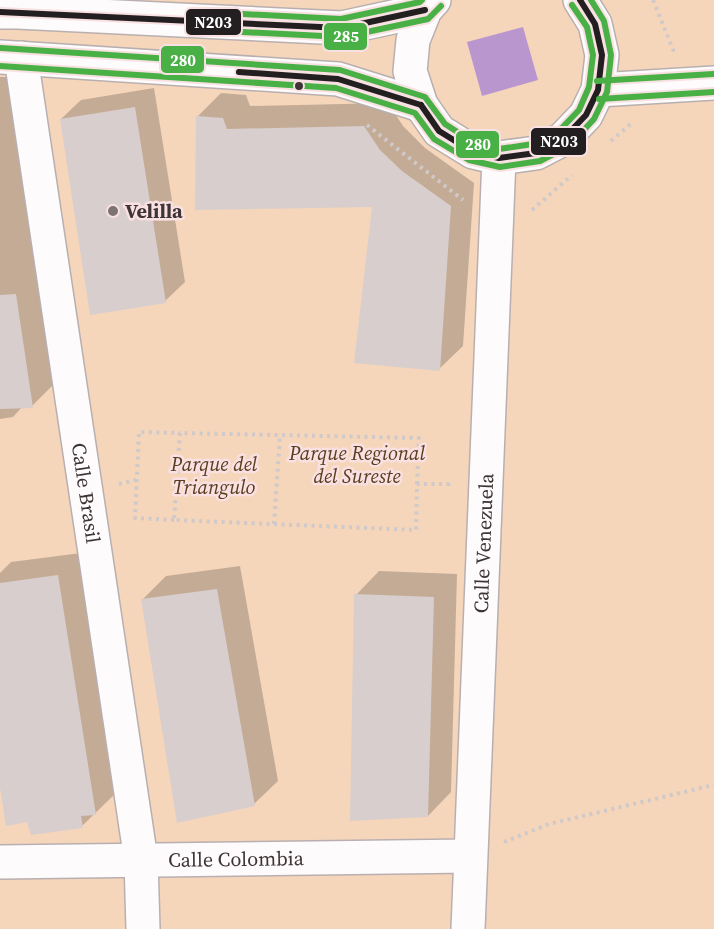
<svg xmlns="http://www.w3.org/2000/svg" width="714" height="929" font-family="'Source Serif 4',serif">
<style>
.green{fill:#f5d6bb}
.water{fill:#b996ce}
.shadow{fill:#0003}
.building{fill:#d8cecd}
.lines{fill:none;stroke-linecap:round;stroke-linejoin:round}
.street-casing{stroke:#b9afb0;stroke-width:36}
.path{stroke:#cfc9ca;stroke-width:4;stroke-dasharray:3 4.5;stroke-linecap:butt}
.street{stroke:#fdfbfb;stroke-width:33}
.bus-1-casing{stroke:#f9e0e3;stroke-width:10}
.bus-2-casing{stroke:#f9e0e3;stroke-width:10}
.bus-3-casing{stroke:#f9e0e3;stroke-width:10}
.bus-1{stroke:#231f20;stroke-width:6}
.bus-2{stroke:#49b046;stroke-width:6}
.bus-3{stroke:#49b046;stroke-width:6}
.bus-dot{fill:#3e3436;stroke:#f9e0e3;stroke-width:2}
.poi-dot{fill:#7d7274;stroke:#f9e0e3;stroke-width:2}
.labels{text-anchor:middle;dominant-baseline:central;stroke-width:5;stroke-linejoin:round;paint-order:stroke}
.poi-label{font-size:20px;font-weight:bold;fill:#3e3436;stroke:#f9e0e3;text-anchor:start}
.park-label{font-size:20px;font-style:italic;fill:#593c1b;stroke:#f9e0e3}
.street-label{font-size:20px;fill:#3e3436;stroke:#f9e0e3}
.line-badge{stroke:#f9e0e3;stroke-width:2}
.badge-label{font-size:16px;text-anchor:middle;font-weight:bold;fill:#fff}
</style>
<rect width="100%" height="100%" fill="#f3e6e7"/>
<!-- green -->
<rect class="green" x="0" y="0" width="714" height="929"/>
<!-- water -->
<path class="water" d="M523 27 538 80 482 96 467 42Z"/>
<!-- shadow -->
<g class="shadow">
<path d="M0 77H12L55 383 32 406H23L13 417 0 419Z"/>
<path d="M154 88 185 282 165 301 61 119 81 100Z"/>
<path d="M221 93 246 95 250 106 388 103 403 126 425 148 474 183 463 346 439 369 373 206 198 116Z"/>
<path d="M81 553 119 790 82 826 28 821 0 778V573L11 562Z"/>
<path d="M240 566 278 781 254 804 143 599 166 576Z"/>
<path d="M379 571 457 574 451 792 428 816 356 595Z"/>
</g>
<!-- building -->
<g class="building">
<path d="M135 107 166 303 90 315 60 119Z"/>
<path d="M196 116 223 118 227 129 364 126 380 150 402 171 451 206 440 371 354 363 372 207 195 210Z"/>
<path d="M16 294 33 408 0 409V295Z"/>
<path d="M58 575 96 815 81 816 83 828 31 835 27 822 6 826 0 788V583Z"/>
<path d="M217 589 255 806 177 823 141 599Z"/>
<path d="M354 594 434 597 428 817 350 821Z"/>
</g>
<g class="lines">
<defs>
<g id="street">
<path d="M434 0 425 10 413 40 410 71 421 105 439 131 473 152 499 158 536 153 563 139 586 115 598 90 602 55 595 24 580 0"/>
<path d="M0 12H17L342 28 425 10"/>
<path d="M0 57 338 79 421 105"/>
<path id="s1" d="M21 58 141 860 143 929"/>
<path d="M598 90 714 83"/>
<path id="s2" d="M0 862 470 856"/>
<path id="s3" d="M468 929 499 158"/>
</g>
</defs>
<!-- street casing -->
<use href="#street" class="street-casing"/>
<!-- path -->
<g class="path">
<path d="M653 0 674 52"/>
<path d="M367 125 463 200"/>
<path d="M611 141 633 122"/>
<path d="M532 210 572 175"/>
<path d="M119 484 136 480"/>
<path d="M417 484 419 438 180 433 174 520 416 530 417 484H449V482"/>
<path d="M174 520 135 518 139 432 180 433"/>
<path d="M274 524 280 435"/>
<path d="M504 842 549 824 714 785"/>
</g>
<!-- street -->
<use href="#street" class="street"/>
<defs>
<g id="bus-1">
<path d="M0 12 342 28 425 10"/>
<path d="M239 72 338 79 421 105"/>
<path d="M421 105 439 131 473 152 499 158 536 153 563 139 586 115 598 90 602 55 595 24 580 0"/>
</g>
<g id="bus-2">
<path d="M243 32 343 37 428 19 441 6"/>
<path d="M0 66 336 88 415 113 434 139 469 160 500 167 540 161 569 146 594 119 607 92 611 55 604 21 591 0"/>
<path d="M599 99 714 92"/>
</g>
<g id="bus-3">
<path d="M243 14 341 19 420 2 422 0"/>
<path d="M1 48 340 70 425 97 445 124 476 144 499 149 533 144 558 132 579 110 589 87 593 55 587 27 572 5"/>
<path d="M597 81 713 74"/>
</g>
</defs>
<!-- bus-1 casing -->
<use href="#bus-1" class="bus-1-casing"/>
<!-- bus-2 casing -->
<use href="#bus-2" class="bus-2-casing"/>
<!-- bus-3 casing -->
<use href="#bus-3" class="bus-3-casing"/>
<!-- bus-1 -->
<use href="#bus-1" class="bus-1"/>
<!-- bus-2 -->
<use href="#bus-2" class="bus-2"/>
<!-- bus-3 -->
<use href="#bus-3" class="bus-3"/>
</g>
<!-- markers -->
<circle class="bus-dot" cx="299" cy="86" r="5"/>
<circle class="poi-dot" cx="113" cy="211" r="6"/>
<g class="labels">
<!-- poi labels -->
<g class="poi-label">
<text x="125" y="211">Velilla</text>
</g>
<!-- park labels -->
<g class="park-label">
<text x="357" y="453">Parque Regional<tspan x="357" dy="23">del Sureste</tspan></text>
<text x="214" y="464">Parque del<tspan x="214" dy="23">Triangulo</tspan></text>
</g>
<!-- street labels -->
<g class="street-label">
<text stroke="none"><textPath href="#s1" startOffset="440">Calle Brasil</textPath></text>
<text stroke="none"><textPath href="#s3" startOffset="386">Calle Venezuela</textPath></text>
<text stroke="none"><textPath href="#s2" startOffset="236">Calle Colombia</textPath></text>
</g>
</g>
<g class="line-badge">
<rect x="185" y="8" width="57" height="28" rx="6" fill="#231f20"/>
<rect x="323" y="22" width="45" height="29" rx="6" fill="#49b046"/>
<rect x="160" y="45" width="45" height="29" rx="6" fill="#49b046"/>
<rect x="530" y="127" width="57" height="29" rx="6" fill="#231f20"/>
<rect x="455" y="130" width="45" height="29" rx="6" fill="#49b046"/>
</g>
<g class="badge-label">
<text x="213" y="28">N203</text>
<text x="346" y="42">285</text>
<text x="183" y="66">280</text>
<text x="559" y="147">N203</text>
<text x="478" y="150">280</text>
</g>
</svg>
